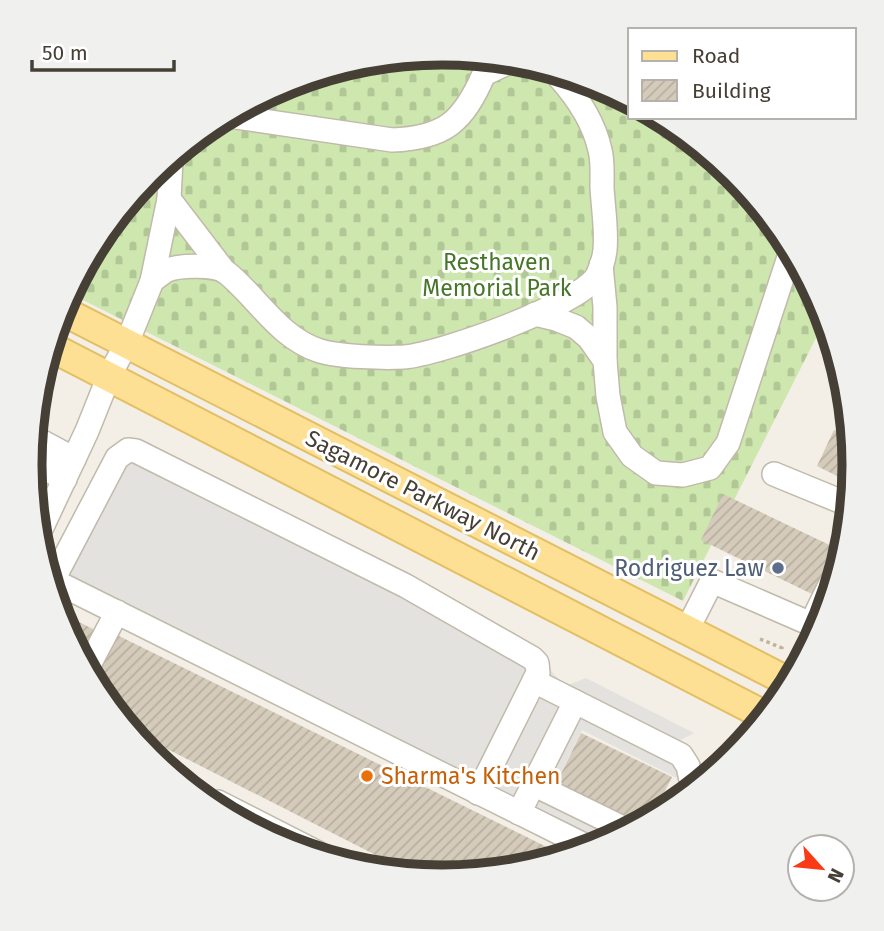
<svg xmlns="http://www.w3.org/2000/svg" width="884" height="931" font-family="'Fira Sans',sans-serif">
<style>
.cemetery{fill:url(#cemetery-stones)}
.parking{fill:#e4e2de}
.building{fill:url(#building-hatch)}
.lines{fill:none;stroke-linecap:round;stroke-linejoin:round}
.minor-casing{stroke:#c1baab;stroke-width:26}
.major-casing{stroke:#e3be63;stroke-width:32}
.path{stroke:#c0b39a;stroke-width:3.5;stroke-dasharray:3.5 3.5;stroke-linecap:butt}
.minor{stroke:#fff;stroke-width:23}
.major{stroke:#fee094;stroke-width:28}
.service-dot{fill:#5c6f8a;stroke:#fff;stroke-width:2.5}
.food-dot{fill:#e8710a;stroke:#fff;stroke-width:2.5}
.labels{text-anchor:middle;dominant-baseline:central;stroke-width:6;stroke-linejoin:round;paint-order:stroke}
.park-label{font-size:23px;fill:#467728;stroke:#fff}
.street-label{font-size:23px;fill:#463f35;stroke:#fff}
.service-label{font-size:23px;fill:#4e5e75;stroke:#fff;text-anchor:end}
.food-label{font-size:23px;fill:#c56008;stroke:#fff;text-anchor:start}
.rim{fill:none;stroke:#463f35;stroke-width:9}
</style>
<defs>
<pattern id="cemetery-stones" width="16" height="16" patternUnits="userSpaceOnUse" patternTransform="scale(1.75)"><rect width="16" height="16" fill="#cde7ae"/><path d="M2 7V4a2 2 0 0 1 4 0v3zM10 15v-3a2 2 0 0 1 4 0v3z" fill="#b1c796"/></pattern>
<pattern id="building-hatch" width="6" height="6" patternUnits="userSpaceOnUse" patternTransform="scale(1.75)"><rect width="6" height="6" fill="#d5cbbb"/><path d="M-1 1l2-2M0 6l6-6M5 7l2-2" fill="none" stroke="#b8afa1"/></pattern>
</defs>
<rect width="100%" height="100%" fill="#f3efe6"/>
<!-- cemetery -->
<path class="cemetery" d="M442 53 600 85 630 105V117H649L734 174 823 308 825 320 683 601 71 294 151 174 285 84Z"/>
<!-- parking -->
<path class="parking" d="M124 441 540 659 565 686 586 678 694 733 679 741 677 778 582 730 556 783 618 834 600 846 55 571Z"/>
<!-- building -->
<g class="building">
<path d="M834 430 848 437 853 458 843 479 817 466Z"/>
<path d="M723 494 838 549 816 596 701 540Z"/>
<path d="M59 612 95 630 83 655 61 623Z"/>
<path d="M115 634 561 854 442 878 405 870 134 732 95 674Z"/>
<path d="M581 733 672 777 656 809 628 828 627 816 557 782Z"/>
</g>
<g class="lines">
<defs>
<g id="minor">
<path d="M599 85H600"/>
<path d="M236 117 392 140C445 138 463 122 484 74L503 65"/>
<path d="M169 199 224 271"/>
<path d="M601 265 605 307V361"/>
<path d="M152 281C156 278 161 274 165 271 178 265 216 264 227 273 258 298 279 338 320 351 340 357 383 358 404 357 440 354 579 305 597 276 601 269 604 258 605 250 607 230 603 207 602 187 602 175 603 161 600 150 594 123 577 97 559 77"/>
<path d="M535 314 556 319 576 327 589 338 605 361 608 396 615 432 632 456 656 473 683 475 710 468 728 443 789 257"/>
<path d="M35 438 74 459"/>
<path d="M31 461 65 479"/>
<path d="M774 474 847 504"/>
<path d="M42 527 87 431 109 376 127 343 152 281 169 199 171 160"/>
<path d="M52 580 590 848"/>
<path d="M53 580 117 458 128 450 136 451 406 586 532 658 537 663 538 673 478 793"/>
<path d="M687 630 712 581 811 624 831 583"/>
<path d="M89 665 117 612"/>
<path d="M534 681 681 755 688 766 692 785"/>
<path d="M533 784 625 829"/>
<path d="M218 802 318 853"/>
<path d="M519 813 575 702"/>
</g>
<g id="major">
<path d="M61 310 785 680"/>
<path d="M53 348 762 714"/>
</g>
</defs>
<!-- minor casing -->
<use href="#minor" class="minor-casing"/>
<!-- major casing -->
<use href="#major" class="major-casing"/>
<!-- path -->
<g class="path">
<path d="M760 639 782 648 780 651"/>
<path d="M736 753 733 748 743 727"/>
</g>
<!-- minor -->
<use href="#minor" class="minor"/>
<!-- major -->
<use href="#major" class="major"/>
</g>
<!-- markers -->
<circle class="service-dot" cx="778" cy="568" r="7"/>
<circle class="food-dot" cx="367" cy="776" r="7"/>
<g class="labels">
<!-- park labels -->
<g class="park-label">
<text x="497" y="262">Resthaven<tspan x="497" dy="26">Memorial Park</tspan></text>
</g>
<!-- street labels -->
<g class="street-label">
<text transform="translate(423 495) rotate(27)">Sagamore Parkway North</text>
</g>
<!-- service labels -->
<g class="service-label">
<text x="764" y="568">Rodriguez Law</text>
</g>
<!-- food labels -->
<g class="food-label">
<text x="381" y="776">Sharma's Kitchen</text>
</g>
</g>
<!-- crop -->
<path d="M0 0H884V931H0ZM42 465a400 400 0 1 1 800 0a400 400 0 1 1-800 0Z" fill="#f0f0ef" fill-rule="evenodd"/>
<path class="rim" d="M42 465a400 400 0 1 1 800 0a400 400 0 1 1-800 0Z"/>
<!-- legend -->
<rect x="628" y="28" width="228" height="91" fill="#ffffff" stroke="#b5b2ae" stroke-width="2"/>
<rect x="642" y="51" width="35" height="10" fill="#fee094" stroke="#b5b2ae" stroke-width="2"/>
<text x="692" y="63" font-size="21" fill="#463f35">Road</text>
<rect x="642" y="80" width="35" height="21" fill="url(#building-hatch)" stroke="#b5b2ae" stroke-width="2"/>
<text x="692" y="98" font-size="21" fill="#463f35">Building</text>
<!-- north arrow -->
<g transform="translate(821 868) rotate(117)"><circle r="33" fill="#ffffff" stroke="#b5b2ae" stroke-width="2"/>
<path d="M0-5L12 26L0 18L-12 26Z" fill="#fa3a16"/>
<text y="-10" font-size="19" font-weight="bold" text-anchor="middle" fill="#463f35">N</text>
</g>
<!-- scale -->
<path d="M32 60v10h142v-10" fill="none" stroke="#463f35" stroke-width="3.5"/>
<text x="42" y="60" font-size="21" fill="#463f35" stroke="#ffffff" stroke-width="5" paint-order="stroke">50 m</text>
</svg>
